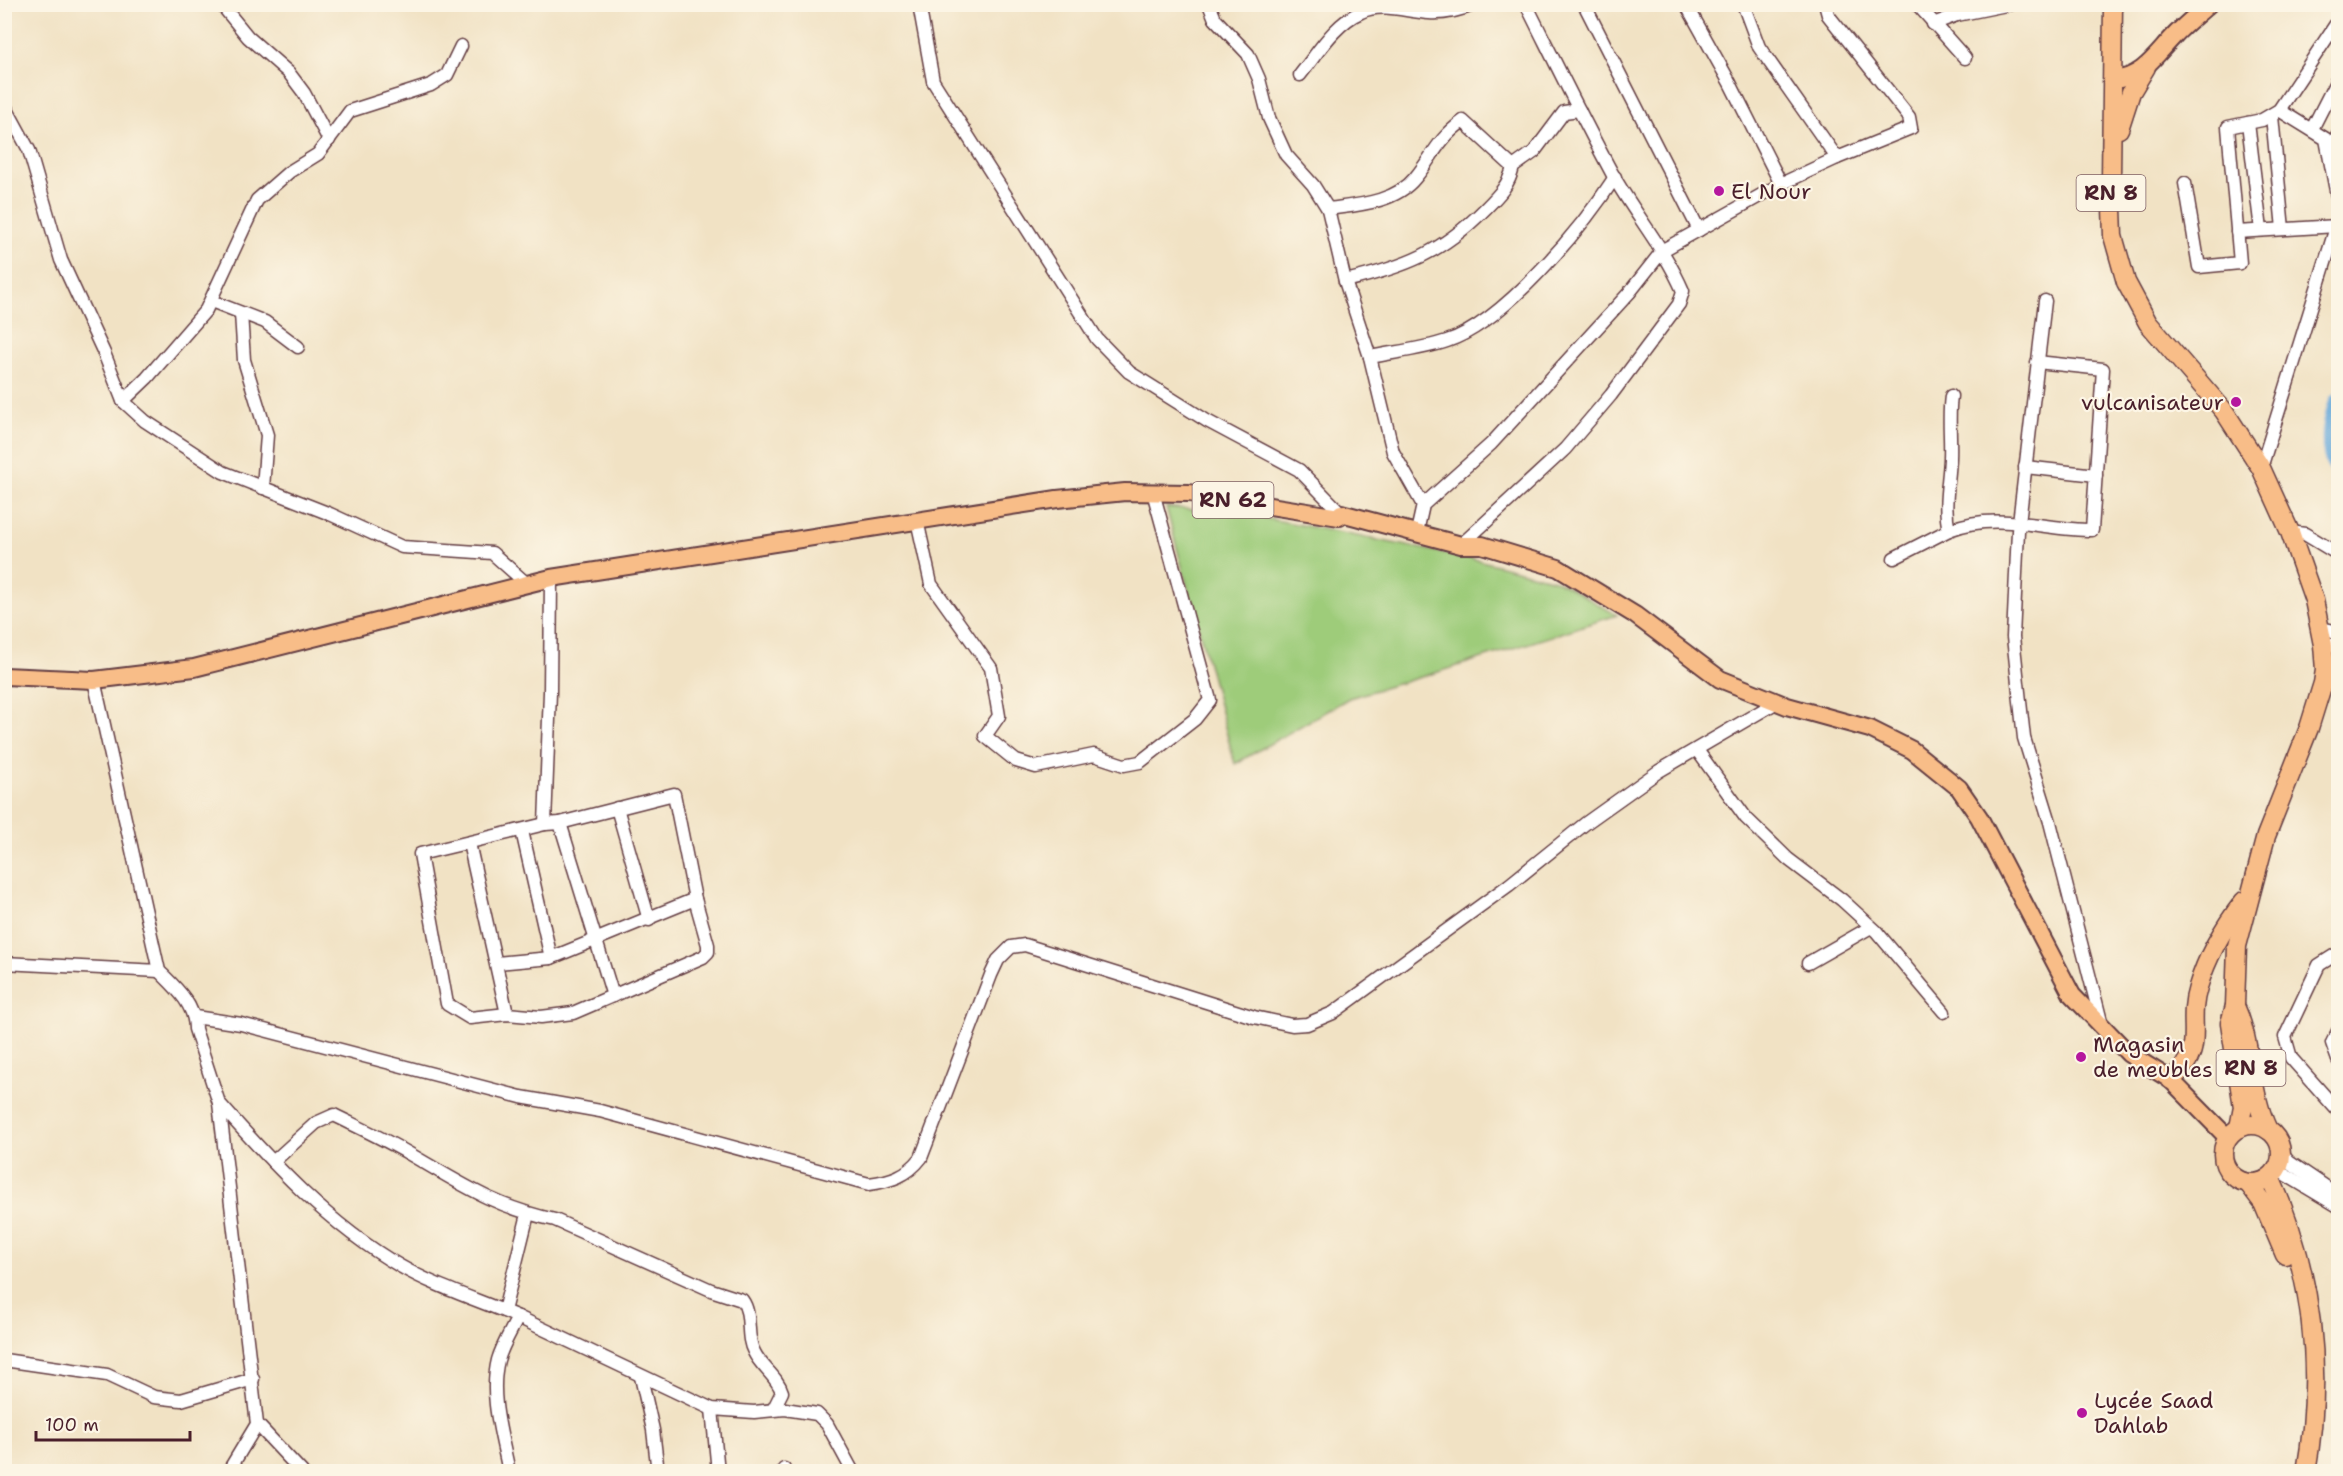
<svg xmlns="http://www.w3.org/2000/svg" width="2343" height="1476" font-family="'Shantell Sans',sans-serif">
<style>
.green{fill:#9ecc7a;stroke:#747652;stroke-width:1.5}
.lines{fill:none;stroke-linecap:round;stroke-linejoin:round}
.river{stroke:#66a9da;stroke-width:18}
.minor-casing{stroke:#633c42;stroke-width:15}
.major-casing{stroke:#633c42;stroke-width:20}
.highway-casing{stroke:#633c42;stroke-width:21}
.minor{stroke:#fff;stroke-width:12}
.major{stroke:#f8bd88;stroke-width:16}
.highway{stroke:#f8bd88;stroke-width:18}
.poi-dot{fill:#b5179e;stroke:#fcf5e5;stroke-width:2}
.labels{text-anchor:middle;dominant-baseline:central;stroke-width:4.5;stroke-linejoin:round;paint-order:stroke}
.shield{fill:#fcf5e5;stroke:#7f5f63;stroke-width:1.5}
.shield-label{font-size:21px;font-weight:bold;fill:#4a1f2b}
.poi-label{font-size:22px;fill:#4a1f2b;stroke:#fcf5e5;text-anchor:start}
</style>
<rect width="100%" height="100%" fill="#fcf5e5"/>
<filter id="ink" filterUnits="userSpaceOnUse"><feTurbulence type="fractalNoise" baseFrequency=".0167" numOctaves="2"/><feDisplacementMap in="SourceGraphic" scale="12" xChannelSelector="R" yChannelSelector="G"/><feConvolveMatrix kernelMatrix="1 2 1 2 8 2 1 2 1" color-interpolation-filters="sRGB"/></filter>
<filter id="wash" filterUnits="userSpaceOnUse"><feTurbulence type="fractalNoise" baseFrequency=".008" numOctaves="4" result="noise"/><feDisplacementMap in="SourceGraphic" scale="24" xChannelSelector="R" yChannelSelector="G"/><feGaussianBlur stdDeviation="1.35" result="paint"/><feColorMatrix in="noise" values="0 0 0 0 0 0 0 0 0 0 0 0 0 0 0 0 0 1.4 0 .05"/><feComposite in="paint" operator="in"/></filter>
<g filter="url(#wash)">
<rect width="100%" height="100%" fill="#f1e2c4"/>
<!-- green -->
<path class="green" d="M1166 507 1255 516 1474 559 1558 581 1617 615 1445 670 1349 698 1235 764Z"/>
<g class="lines">
<!-- river -->
<path class="river" d="M2338 402C2330 424 2327 450 2338 470"/>
</g>
</g>
<g filter="url(#ink)">
<g class="lines">
<defs>
<g id="minor">
<path d="M221 4 248 37 289 73 304 93 329 140"/>
<path d="M919 4 933 81 1097 339 1129 372 1207 421 1299 470 1341 513"/>
<path d="M1209 4 1215 19 1248 54 1259 79 1269 118 1286 155 1313 185 1328 209"/>
<path d="M1584 4 1699 230"/>
<path d="M1686 4 1730 83 1781 184"/>
<path d="M1743 4 1759 47 1837 158 1911 128 1909 117 1828 15 1825 4"/>
<path d="M1917 4 1965 58"/>
<path d="M1957 4V15L2011 4"/>
<path d="M1933 24 1957 15"/>
<path d="M1300 75C1317 54 1335 23 1361 12 1382 2 1407 12 1429 13 1445 14 1461 10 1475 4"/>
<path d="M4 104 29 150 61 260 104 353 123 401 145 421 223 472 330 514 402 547 492 553 527 584"/>
<path d="M2279 110 2326 139 2338 201"/>
<path d="M2272 116 2283 229"/>
<path d="M2248 123 2261 230"/>
<path d="M2312 129 2338 78"/>
<path d="M2330 149 2338 134"/>
<path d="M2185 183 2199 267 2240 263 2228 127 2262 120 2279 110 2338 21"/>
<path d="M2237 232 2337 226"/>
<path d="M1345 281C1405 267 1442 253 1486 208 1499 195 1509 185 1513 167L1534 152 1564 112 1579 110"/>
<path d="M211 301 265 322 298 347"/>
<path d="M2045 301 2018 531 2013 637 2024 738 2050 822 2102 1025"/>
<path d="M241 313 244 360 267 435 263 488"/>
<path d="M1370 357 1345 281 1328 209C1356 205 1395 203 1415 178 1434 155 1436 141 1463 121L1513 167"/>
<path d="M1951 396C1948 417 1951 437 1950 458 1949 483 1943 506 1949 530 1997 511 2043 530 2092 530L2103 369 2037 362"/>
<path d="M123 401 147 378 206 310 257 200 289 172 318 154 350 111 431 85 447 75 461 46"/>
<path d="M2025 467 2096 475"/>
<path d="M2261 468 2338 221"/>
<path d="M1423 505 1393 452 1370 357C1395 352 1423 349 1447 341 1503 323 1583 227 1615 177"/>
<path d="M917 520 931 584 991 668 999 716 985 736 1016 761 1036 767 1094 755 1124 765 1140 762 1195 719 1210 700 1153 492"/>
<path d="M1417 532 1423 505 1491 444 1629 293 1663 250 1781 184 1837 158"/>
<path d="M2290 532 2305 534 2338 554"/>
<path d="M1461 545 1565 449 1611 395 1679 304 1683 291C1665 249 1636 216 1614 177 1583 120 1555 62 1526 4"/>
<path d="M1894 558 1949 530"/>
<path d="M2321 628 2330 630 2338 635"/>
<path d="M2323 645H2338"/>
<path d="M2325 670 2338 668"/>
<path d="M94 680 159 971C175 987 195 1004 195 1029L219 1103 257 1424 228 1472"/>
<path d="M1697 750 1746 818 1788 859 1842 900 1876 931 1944 1012"/>
<path d="M674 794 695 899 708 945V952L703 957 573 1013 541 1017 507 1014 470 1018 447 1004 420 854 545 824 560 823Z"/>
<path d="M617 808 649 920"/>
<path d="M560 823 613 996"/>
<path d="M545 824 550 692 551 578"/>
<path d="M522 831 551 958"/>
<path d="M469 843 507 1014"/>
<path d="M2338 953 2319 965 2285 1037 2291 1058 2338 1111"/>
<path d="M4 963 159 971"/>
<path d="M497 963 551 958 695 899"/>
<path d="M1808 963 1871 927"/>
<path d="M195 1017 241 1024 521 1097 600 1111 869 1184C891 1181 907 1176 921 1158L991 975 998 960 1011 947 1025 945 1254 1017 1292 1025 1307 1024 1333 1013 1509 885 1586 823 1659 771 1777 702"/>
<path d="M2338 1031 2332 1043 2338 1060"/>
<path d="M219 1103C272 1163 329 1225 400 1266 436 1287 479 1300 518 1317 511 1331 502 1346 498 1360 489 1396 502 1436 509 1472"/>
<path d="M2281 1153 2289 1162 2338 1195"/>
<path d="M273 1162 316 1123 334 1115C358 1127 384 1139 408 1153 460 1183 494 1207 555 1220L711 1290 742 1300C753 1315 745 1336 754 1352 761 1367 777 1376 782 1392L773 1410"/>
<path d="M2274 1173H2283L2338 1206"/>
<path d="M504 1311 528 1214"/>
<path d="M518 1317 712 1409 754 1412 785 1409 817 1414 827 1424 853 1472"/>
<path d="M4 1360 107 1375 154 1397 181 1400 253 1379"/>
<path d="M641 1377 653 1430 658 1472"/>
<path d="M712 1409 718 1472"/>
<path d="M257 1424 302 1472"/>
<path d="M784 1469 785 1472"/>
</g>
<g id="major">
<path d="M2113 80C2142 78 2155 56 2173 37 2184 25 2197 15 2209 4"/>
<path d="M4 676 94 680 194 668 551 578 1057 499 1125 492 1189 493 1339 517 1341 513 1461 545H1482L1558 568 1635 615 1720 679 1787 706 1870 729 1912 750 1959 788 1979 817 2072 995 2129 1054 2171 1080 2228 1138"/>
</g>
<g id="highway">
<path d="M2113 4 2111 180 2113 236 2126 282 2148 323 2224 411 2261 468 2290 532 2314 600 2323 645 2325 670 2323 683 2309 728 2266 836 2237 946 2235 1006 2230 1023 2243 1107 2239 1128"/>
<path d="M2119 129 2131 92 2146 67"/>
<path d="M2235 1006C2253 1045 2249 1091 2268 1130"/>
<path d="M2171 1080C2209 1046 2185 1029 2198 987 2207 956 2224 927 2244 901"/>
<circle cx="2252" cy="1154" r="29"/>
<path d="M2270 1177C2313 1272 2324 1370 2306 1472"/>
<path d="M2248 1183 2263 1203 2285 1255"/>
</g>
</defs>
<!-- minor casing -->
<use href="#minor" class="minor-casing"/>
<!-- major casing -->
<use href="#major" class="major-casing"/>
<!-- highway casing -->
<use href="#highway" class="highway-casing"/>
<!-- minor -->
<use href="#minor" class="minor"/>
<!-- major -->
<use href="#major" class="major"/>
<!-- highway -->
<use href="#highway" class="highway"/>
</g>
</g>
<!-- markers -->
<g class="poi-dot">
<circle cx="1719" cy="191" r="6"/>
<circle cx="2236" cy="402" r="6"/>
<circle cx="2081" cy="1057" r="6"/>
<circle cx="2082" cy="1413" r="6"/>
</g>
<g class="labels">
<!-- shield labels -->
<g class="shield">
<rect x="2076.5" y="175" width="69" height="36" rx="4.5"/>
<rect x="1192.5" y="482" width="81" height="36" rx="4.5"/>
<rect x="2216.5" y="1050" width="69" height="36" rx="4.5"/>
</g>
<g class="shield-label">
<text x="2111" y="193">RN 8</text>
<text x="1233" y="500">RN 62</text>
<text x="2251" y="1068">RN 8</text>
</g>
<!-- poi labels -->
<g class="poi-label">
<text x="1731" y="191">El Nour</text>
<text x="2224" y="402" text-anchor="end">vulcanisateur</text>
<text x="2093" y="1044">Magasin<tspan x="2093" dy="25">de meubles</tspan></text>
<text x="2094" y="1400">Lycée Saad<tspan x="2094" dy="25">Dahlab</tspan></text>
</g>
</g>
<!-- margin -->
<rect width="2343" height="1476" fill="none" stroke="#fcf5e5" stroke-width="24"/>
<!-- scale -->
<path d="M36 1431v9h154v-9" fill="none" stroke="#4a1f2b" stroke-width="3"/>
<text x="45" y="1431" font-size="18" fill="#4a1f2b" stroke="#fcf5e5" stroke-width="4.5" paint-order="stroke">100 m</text>
</svg>
